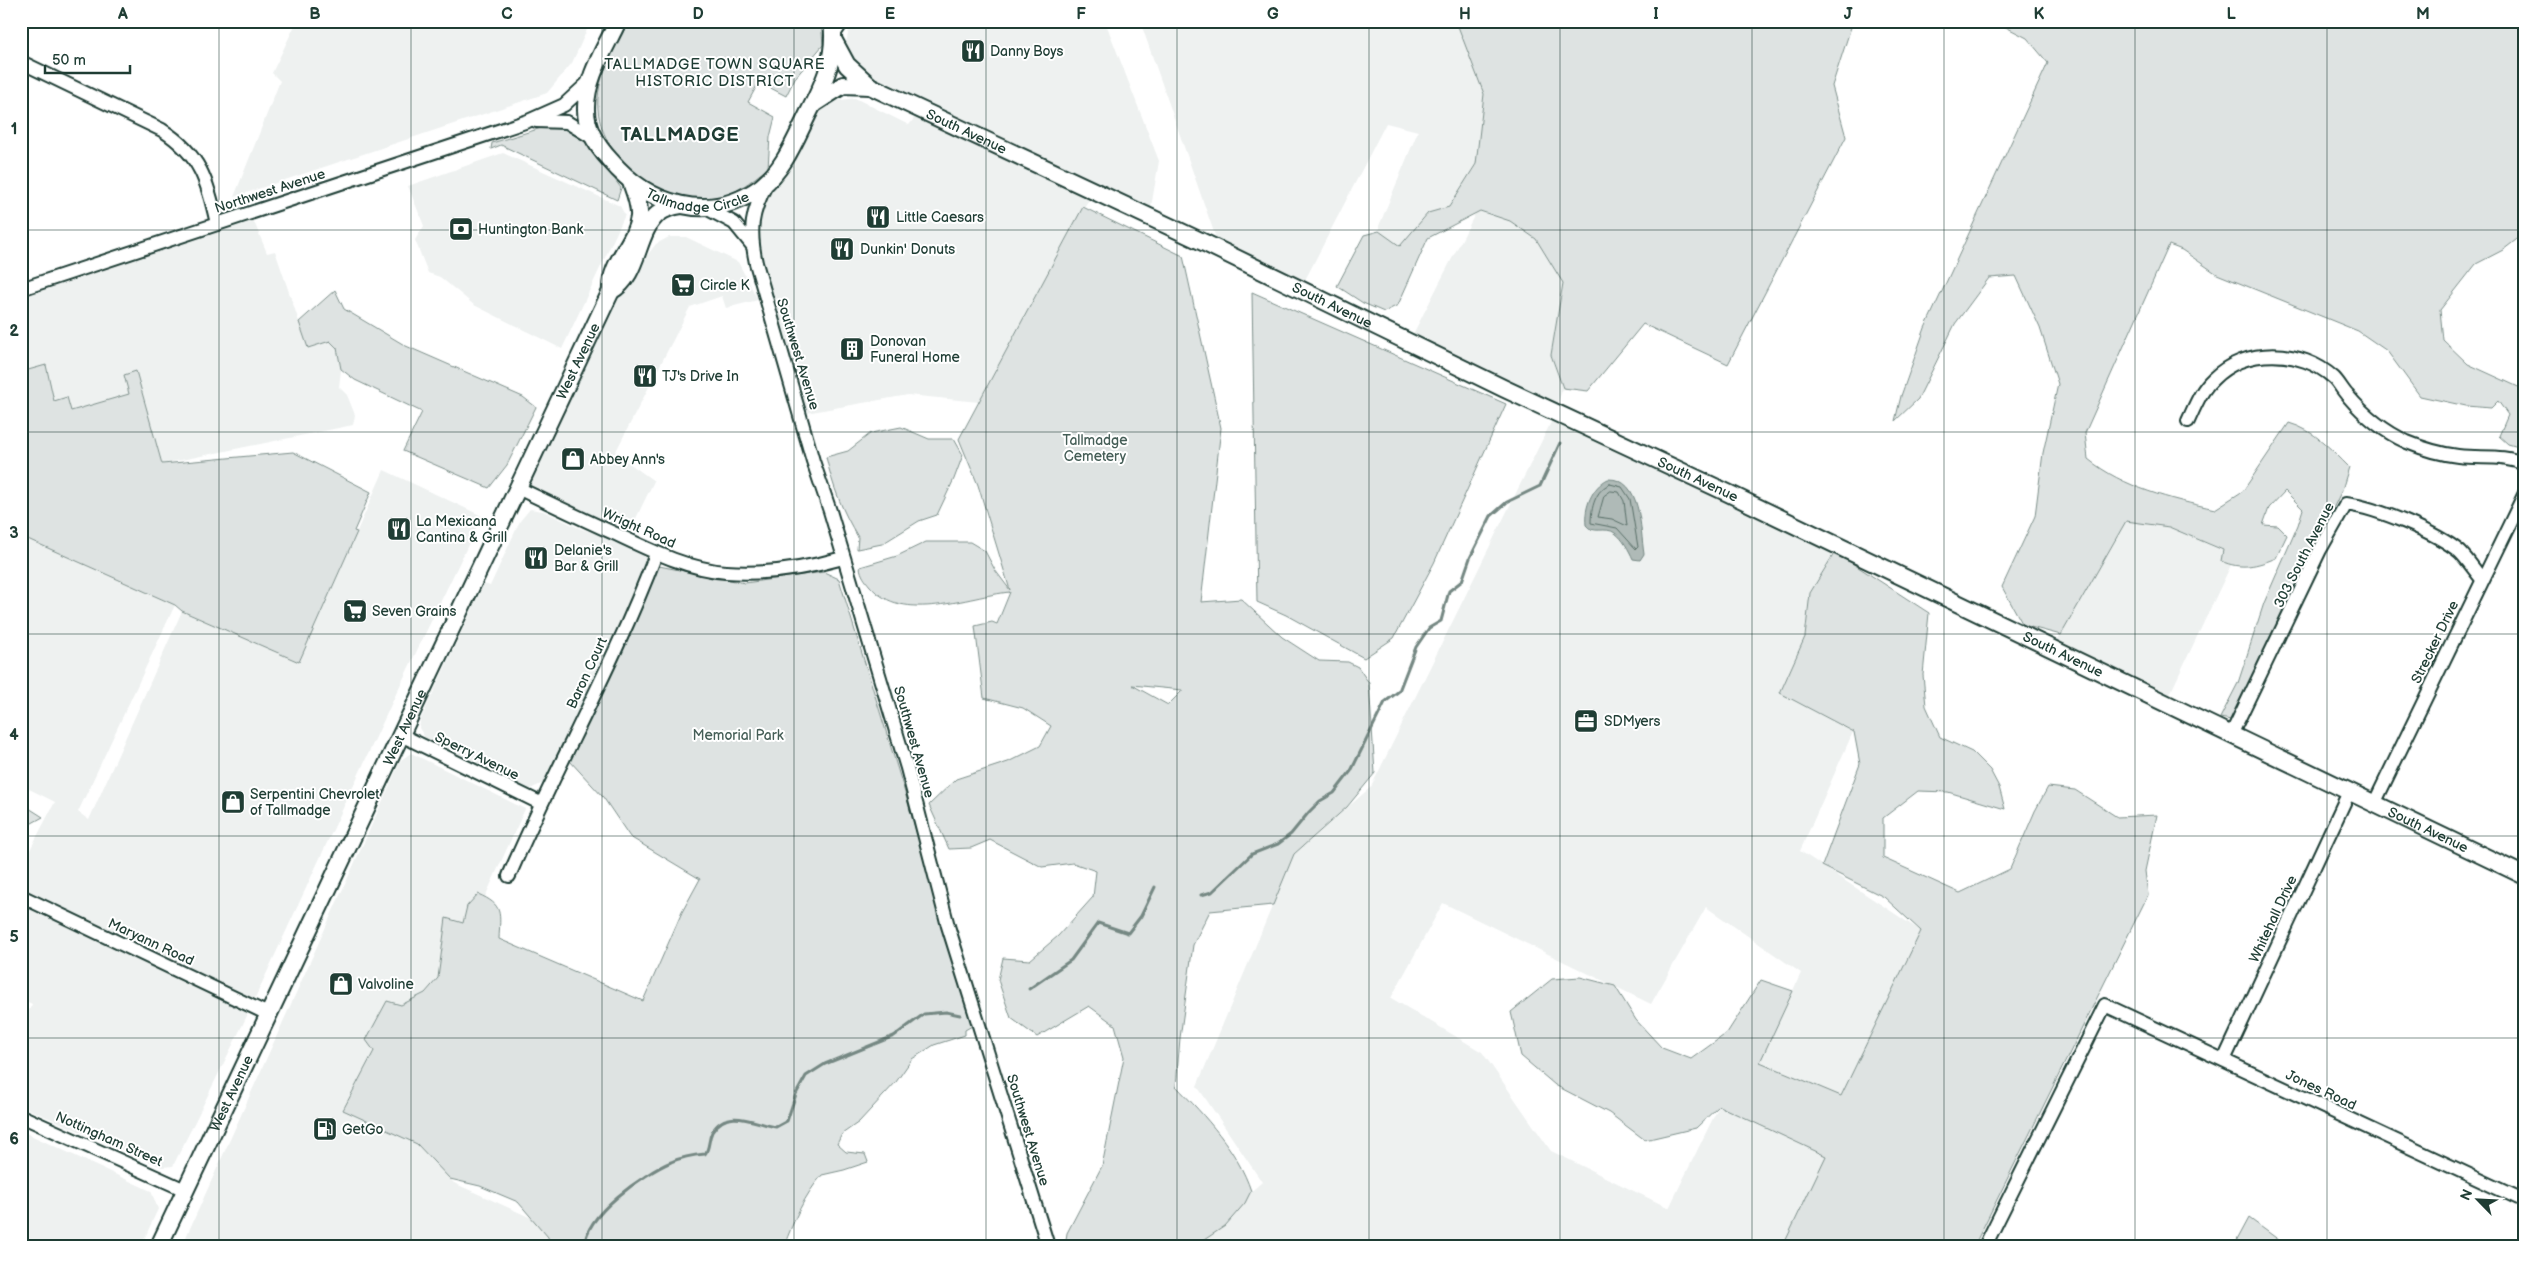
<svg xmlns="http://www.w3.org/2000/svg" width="2546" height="1267" font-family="'Balsamiq Sans',sans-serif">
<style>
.built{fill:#eef1f0}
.green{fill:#dee3e2;stroke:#7e908b;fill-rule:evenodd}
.water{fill:#afbab7;stroke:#758883}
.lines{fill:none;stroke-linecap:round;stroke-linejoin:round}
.shore{stroke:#596f68;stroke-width:1}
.stream{stroke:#758883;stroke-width:3}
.minor-casing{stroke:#1f3d34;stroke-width:16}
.major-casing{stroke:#1f3d34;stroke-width:20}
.minor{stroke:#fff;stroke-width:12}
.major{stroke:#fff;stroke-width:16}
.grid{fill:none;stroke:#1f3d34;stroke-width:1;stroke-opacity:0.55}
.labels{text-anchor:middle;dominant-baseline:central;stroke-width:4;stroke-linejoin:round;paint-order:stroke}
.poi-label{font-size:14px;fill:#1f3d34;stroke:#fff;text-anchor:start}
.street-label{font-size:14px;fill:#1f3d34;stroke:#fff}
.park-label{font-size:14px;fill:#455e57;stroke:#fff}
.neighbourhood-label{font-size:15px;letter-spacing:1px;fill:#1f3d34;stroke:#fff}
.district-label{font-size:19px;font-weight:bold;letter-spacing:1px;fill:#1f3d34;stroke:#fff}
.neatline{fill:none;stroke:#1f3d34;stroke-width:2}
.grid-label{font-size:16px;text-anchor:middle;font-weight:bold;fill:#1f3d34}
</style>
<rect width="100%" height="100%" fill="#fff"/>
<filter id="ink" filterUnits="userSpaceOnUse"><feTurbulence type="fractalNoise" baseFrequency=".02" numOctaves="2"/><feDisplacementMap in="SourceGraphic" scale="10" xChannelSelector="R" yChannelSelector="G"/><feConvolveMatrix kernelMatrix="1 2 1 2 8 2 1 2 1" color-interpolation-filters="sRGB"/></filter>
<g filter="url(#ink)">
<!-- built -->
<g class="built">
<path d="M297 21H591L572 63 547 93 234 197 280 81 272 73Z"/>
<path d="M851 21H1105L1159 161 1150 213 860 73 844 51Z"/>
<path d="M1140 21H1456L1484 94 1476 164 1449 208 1428 213 1400 247 1379 231V226L1418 131 1386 123 1304 282 1217 241Z"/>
<path d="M855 98 909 125 916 116 1091 196 979 402 908 395 806 413 754 242 761 201 826 102Z"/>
<path d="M503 153 620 206 625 215 562 349 474 305 440 277 428 273 415 240 424 226 408 186Z"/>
<path d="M1480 211 1510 221 1536 239 1563 283 1551 355 1563 388 1556 408 1410 340 1475 214Z"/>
<path d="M252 217 267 253 275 251 308 348 330 341 337 348 341 370 339 387 347 395 355 415 353 425 162 464 136 372 130 394 71 411 54 401 46 365 21 372V292Z"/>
<path d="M669 237H686L738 262 758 300 726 308 722 296 690 307 615 453 654 481 626 539 518 488 598 318 656 244Z"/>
<path d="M1554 416 1835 552 1810 593 1805 637 1780 693 1853 732 1800 851 1921 931 1841 1096 1760 1062 1801 973 1706 907 1651 1004 1443 903 1391 998 1482 1052 1551 1151 1669 1208 1719 1106 1827 1156 1783 1246H1189L1262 1182 1197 1086 1294 854 1371 787Z"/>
<path d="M384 470 482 516 395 696 244 1022 173 1166 162 1167 21 1106V1027L32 1004 21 999V867L55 802 21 785V536L175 605 78 812 89 820 182 611 299 662Z"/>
<path d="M530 509 543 511 579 528 656 554 547 777 543 783 528 790 427 741 419 728 420 721 484 584 490 586 520 521Z"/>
<path d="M2126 521 2169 527 2223 551 2221 561 2231 565 2167 700 2054 644Z"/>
<path d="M411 753 525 809 485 897 478 894 463 923 446 918 438 978 425 993 401 1005 387 1001 374 1051 343 1110 417 1144 454 1183 538 1221 558 1246H182L401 760Z"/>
<path d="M26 1133 151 1191 158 1209 141 1246H21V1144Z"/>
</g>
<!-- green -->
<g class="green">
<path d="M628 21H821L823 45 795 78 786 96 759 82 748 102 775 117 770 137 768 168C752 180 732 198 711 199 662 202 603 162 598 110 595 78 615 49 628 21Z"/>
<path d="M1456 21H1853L1832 86 1846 137 1728 364 1643 324 1588 391 1563 388 1551 355 1563 283 1536 239 1510 221 1480 211 1428 238 1398 305 1384 312 1363 303 1337 286 1364 235 1379 231 1400 246 1428 213 1449 207 1476 164 1484 94Z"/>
<path d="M1994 21H2525V233L2503 250 2476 264 2440 310 2443 340 2468 364 2525 390V446L2522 448 2508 444 2499 436 2508 415 2498 401 2491 408 2466 406 2420 396 2387 351 2358 331 2217 274 2182 250 2169 245 2085 433 2088 459C2124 488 2170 499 2215 509L2243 491 2289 423C2314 430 2331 449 2349 467L2342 490 2231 720 2220 718 2238 683 2264 603 2298 525 2303 509 2285 491 2269 508 2263 525 2278 526 2287 535 2276 558C2257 566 2241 570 2221 561L2223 550 2169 527 2126 521 2061 635 2023 625 2002 587 2035 516 2043 453 2058 384 2040 328 2016 276 1989 278 1955 324 1918 399 1895 421 1901 396 1925 328 2048 63 2027 38Z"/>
<path d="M548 126C578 125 578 133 594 154 603 166 613 176 621 188L617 200 501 145 491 149 492 143Z"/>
<path d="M1083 207 1183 256 1221 428 1201 602 1241 599 1282 637 1319 661 1348 662 1358 667 1369 683 1375 773 1347 807 1294 854 1273 905 1210 911 1193 945 1180 1038 1176 1086C1205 1116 1238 1151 1251 1191L1245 1203 1225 1226 1195 1246H1065L1067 1233 1102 1166 1124 1057 1115 1025 1089 1006 1037 1037 1011 1018 998 980 1003 958 1030 960 1058 936 1093 897 1096 871 1073 863 1042 867 990 840 971 848 949 849 929 805 956 779 1008 762 1040 746 1051 726 1023 708 984 698 975 626 992 622 997 624 1010 592C968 596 903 625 870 586 865 580 861 575 860 567L897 556 926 542H970L985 551 995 570 1010 590 978 485 959 439ZM1132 685 1182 690V691L1168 705Z"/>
<path d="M335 290 344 309 406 346 523 397 536 407 507 465 489 488 403 451 422 412 355 380 341 369 337 348 330 341 308 348 299 322Z"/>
<path d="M1252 292 1506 404 1434 563 1394 638 1364 658 1286 615 1257 602Z"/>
<path d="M46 365 54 401 67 397 71 411 129 394 124 375 136 371 162 464 293 452 371 492 354 531 357 532 299 662 182 611 175 605 21 536V372Z"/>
<path d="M901 427 929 439H954L963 455 954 479 937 515 919 521 882 544 857 549 858 537C842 511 833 487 826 457L848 451 871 433Z"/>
<path d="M1835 552 1929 613 1923 675 1926 706 1940 737 1972 752 1990 770 1999 787 2005 809 1948 792 1918 791 1883 818V858L1960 893 2010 869 2035 811 2048 787 2075 790 2117 817 2157 815 2145 871 2148 895 1974 1246H1783L1826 1156 1719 1106 1696 1128 1645 1140 1609 1113 1555 1085 1521 1056 1511 1012 1552 979 1580 977 1615 986 1636 1020 1662 1048 1691 1059 1727 1033 1761 980 1793 991 1760 1062 1841 1096 1921 931 1884 897 1822 866 1860 764 1854 732 1780 693 1805 637 1810 593Z"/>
<path d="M659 566 745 583 824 572 839 579 906 796 972 1026 965 1030V1035L934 1045 912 1059 896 1082 859 1122 842 1134 837 1144 846 1152 865 1154 868 1162 844 1170 822 1175C804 1196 794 1220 784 1246H550L548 1237 518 1202 480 1186 450 1179 417 1144 343 1110 374 1051 366 1040 387 1001 401 1005 425 993 438 978 446 918 463 923 467 906 478 894C504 905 500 913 499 939L643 1001 682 912 700 879 630 837 603 797 569 760Z"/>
<path d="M21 803 43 817 21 829Z"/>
<path d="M2249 1218 2287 1246H2234Z"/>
</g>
<!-- water -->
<path class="water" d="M1608 479C1642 478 1640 529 1644 554L1640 560 1633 559C1629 550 1623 539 1615 533 1606 526 1593 535 1586 525 1584 507 1592 487 1608 479Z"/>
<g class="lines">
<!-- shore -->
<g class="shore">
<path d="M1610 484 1622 487 1630 499 1638 547 1636 549 1617 528 1591 523C1591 508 1595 490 1610 484Z"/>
<path d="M1611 491 1619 492 1624 501 1627 526 1612 519 1598 517 1604 496Z"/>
</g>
<!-- stream -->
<g class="stream">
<path d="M1201 895 1212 892 1252 854 1278 844 1291 834 1309 812 1320 801 1334 793 1351 771 1385 702 1399 691 1416 647 1429 628 1441 621 1449 591 1462 581 1470 558 1491 516 1507 502 1540 486 1560 443"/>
<path d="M1029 989 1071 960 1098 923 1128 933 1141 916 1155 887"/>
<path d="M585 1246C584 1215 645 1173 671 1162 682 1157 693 1155 705 1154 710 1147 708 1140 712 1132 727 1106 756 1124 776 1127L787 1121 796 1094 806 1076 825 1064 894 1036 924 1014 946 1012 960 1015"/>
</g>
<defs>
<g id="minor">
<path d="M834 34 843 21"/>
<path d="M21 62 162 130C200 154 208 182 217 224"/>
<path d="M536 121 567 122 593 138"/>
<path d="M767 183C751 213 749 230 756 263L813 461 830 511 907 768 948 926 1048 1246"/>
<path d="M704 207 734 223 752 245"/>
<path d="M21 289 528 121 564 105 591 80"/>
<path d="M2188 421C2195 406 2201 390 2213 379 2245 347 2301 348 2334 378 2339 383 2343 391 2348 396 2365 416 2383 431 2407 442 2424 449 2440 454 2458 456 2482 459 2502 454 2525 464"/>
<path d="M518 488C551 504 584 520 618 535 652 551 688 569 726 572 766 575 804 569 843 558"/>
<path d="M401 735 540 803"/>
<path d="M2231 735 2320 550 2346 504C2377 508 2436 532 2460 552 2468 560 2475 571 2482 579"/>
<path d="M2374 804 2525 493"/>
<path d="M509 876C555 768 614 665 656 554"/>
<path d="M21 896 268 1014"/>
<path d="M2224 1060 2349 792"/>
<path d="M21 1116 185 1190"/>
<path d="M1985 1246 2105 1005 2525 1201"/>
</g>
<g id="major">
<path id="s1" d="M618 21C605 49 585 79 586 110 586 129 597 146 610 160 648 205 709 225 761 187 784 169 795 140 808 114 824 83 837 57 832 21"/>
<path id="s2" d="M834 41 847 65 870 86 1207 244 1505 389 1728 493 2525 876"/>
<path d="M815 103 843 85 870 86"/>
<path d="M611 291C640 275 635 232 659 213 666 208 674 206 681 205"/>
<path id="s3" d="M159 1246 611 291C609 263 636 243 639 217 640 205 635 193 631 182"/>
</g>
</defs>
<!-- minor casing -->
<use href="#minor" class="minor-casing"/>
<!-- major casing -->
<use href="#major" class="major-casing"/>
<!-- minor -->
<use href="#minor" class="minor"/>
<!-- major -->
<use href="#major" class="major"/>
</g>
</g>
<!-- grid -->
<path class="grid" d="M219 21V1246M411 21V1246M602 21V1246M794 21V1246M986 21V1246M1177 21V1246M1369 21V1246M1560 21V1246M1752 21V1246M1944 21V1246M2135 21V1246M2327 21V1246M21 230H2525M21 432H2525M21 634H2525M21 836H2525M21 1038H2525"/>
<!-- icons -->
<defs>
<symbol id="restaurant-square" viewBox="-11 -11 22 22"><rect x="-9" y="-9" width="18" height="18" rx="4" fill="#1f3d34" stroke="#fff"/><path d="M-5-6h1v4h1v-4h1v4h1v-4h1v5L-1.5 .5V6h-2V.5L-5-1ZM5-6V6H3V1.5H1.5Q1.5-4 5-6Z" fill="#fff"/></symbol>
<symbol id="bank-square" viewBox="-11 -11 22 22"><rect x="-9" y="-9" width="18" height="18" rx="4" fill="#1f3d34" stroke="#fff"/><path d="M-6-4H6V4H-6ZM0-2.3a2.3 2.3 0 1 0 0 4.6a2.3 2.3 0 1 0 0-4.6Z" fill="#fff"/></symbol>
<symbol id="supermarket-square" viewBox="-11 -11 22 22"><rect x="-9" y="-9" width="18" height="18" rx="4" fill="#1f3d34" stroke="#fff"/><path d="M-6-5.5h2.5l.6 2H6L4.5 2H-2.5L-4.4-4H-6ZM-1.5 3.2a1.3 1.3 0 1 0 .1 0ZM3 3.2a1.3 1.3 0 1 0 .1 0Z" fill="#fff"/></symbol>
<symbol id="building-square" viewBox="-11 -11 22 22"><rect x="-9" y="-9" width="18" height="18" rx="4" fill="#1f3d34" stroke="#fff"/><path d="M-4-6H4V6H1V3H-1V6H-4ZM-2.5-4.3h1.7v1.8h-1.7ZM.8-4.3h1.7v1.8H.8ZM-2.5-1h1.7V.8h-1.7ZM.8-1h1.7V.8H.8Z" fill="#fff"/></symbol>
<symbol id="shop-square" viewBox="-11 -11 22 22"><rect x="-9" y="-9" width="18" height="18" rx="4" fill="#1f3d34" stroke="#fff"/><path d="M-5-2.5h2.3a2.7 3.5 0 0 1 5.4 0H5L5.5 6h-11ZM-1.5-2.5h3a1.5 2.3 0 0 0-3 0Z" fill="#fff"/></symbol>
<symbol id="office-square" viewBox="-11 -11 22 22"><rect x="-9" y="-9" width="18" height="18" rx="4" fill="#1f3d34" stroke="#fff"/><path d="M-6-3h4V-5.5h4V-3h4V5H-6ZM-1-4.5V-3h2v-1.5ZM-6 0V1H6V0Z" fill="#fff"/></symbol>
<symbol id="fuel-square" viewBox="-11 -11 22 22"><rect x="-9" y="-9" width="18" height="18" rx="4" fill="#1f3d34" stroke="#fff"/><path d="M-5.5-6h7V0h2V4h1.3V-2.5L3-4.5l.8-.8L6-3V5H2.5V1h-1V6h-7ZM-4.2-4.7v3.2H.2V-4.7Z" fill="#fff"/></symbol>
</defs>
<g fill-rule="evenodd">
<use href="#restaurant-square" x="959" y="37" width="28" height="28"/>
<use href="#restaurant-square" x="864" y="203" width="28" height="28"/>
<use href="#bank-square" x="447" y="215" width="28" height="28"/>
<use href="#restaurant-square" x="828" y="235" width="28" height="28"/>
<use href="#supermarket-square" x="669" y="271" width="28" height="28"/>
<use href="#building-square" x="838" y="335" width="28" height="28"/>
<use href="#restaurant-square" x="631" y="362" width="28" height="28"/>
<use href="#shop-square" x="559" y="445" width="28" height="28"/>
<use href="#restaurant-square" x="385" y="515" width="28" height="28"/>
<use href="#restaurant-square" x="522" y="544" width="28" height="28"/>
<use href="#supermarket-square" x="341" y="597" width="28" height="28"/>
<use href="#office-square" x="1572" y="707" width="28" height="28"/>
<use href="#shop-square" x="219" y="788" width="28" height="28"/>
<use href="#shop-square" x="327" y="970" width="28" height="28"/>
<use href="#fuel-square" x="311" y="1115" width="28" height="28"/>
</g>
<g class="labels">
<!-- poi labels -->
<g class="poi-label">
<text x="990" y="51">Danny Boys</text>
<text x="896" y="217">Little Caesars</text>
<text x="478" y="229">Huntington Bank</text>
<text x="860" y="249">Dunkin' Donuts</text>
<text x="700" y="285">Circle K</text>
<text x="870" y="341">Donovan<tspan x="870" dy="16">Funeral Home</tspan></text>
<text x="662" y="376">TJ's Drive In</text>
<text x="590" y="459">Abbey Ann's</text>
<text x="416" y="521">La Mexicana<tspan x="416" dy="16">Cantina &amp; Grill</tspan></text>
<text x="554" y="550">Delanie's<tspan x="554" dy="16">Bar &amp; Grill</tspan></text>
<text x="372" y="611">Seven Grains</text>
<text x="1604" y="721">SDMyers</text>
<text x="250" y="794">Serpentini Chevrolet<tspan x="250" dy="16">of Tallmadge</tspan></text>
<text x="358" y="984">Valvoline</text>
<text x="342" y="1129">GetGo</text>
</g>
<!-- street labels -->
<g class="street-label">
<text stroke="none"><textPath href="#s2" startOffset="165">South Avenue</textPath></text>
<text stroke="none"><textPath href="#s1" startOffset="254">Tallmadge Circle</textPath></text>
<text transform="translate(270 191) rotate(-18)">Northwest Avenue</text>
<text stroke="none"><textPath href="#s2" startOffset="570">South Avenue</textPath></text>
<text transform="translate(798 354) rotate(73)">Southwest Avenue</text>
<text stroke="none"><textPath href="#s3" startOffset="979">West Avenue</textPath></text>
<text stroke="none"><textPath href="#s2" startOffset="975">South Avenue</textPath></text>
<text transform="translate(639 528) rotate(24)">Wright Road</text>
<text transform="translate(2304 555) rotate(-63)">303 South Avenue</text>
<text transform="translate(2435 642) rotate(-64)">Strecker Drive</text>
<text stroke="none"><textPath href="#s2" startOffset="1380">South Avenue</textPath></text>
<text transform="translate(587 673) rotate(-65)">Baron Court</text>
<text stroke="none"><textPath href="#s3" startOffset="574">West Avenue</textPath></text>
<text transform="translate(914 742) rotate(74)">Southwest Avenue</text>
<text transform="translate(477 756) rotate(26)">Sperry Avenue</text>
<text stroke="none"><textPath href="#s2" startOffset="1785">South Avenue</textPath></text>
<text transform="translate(2273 919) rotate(-65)">Whitehall Drive</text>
<text transform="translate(151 942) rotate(25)">Maryann Road</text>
<text transform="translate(2321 1090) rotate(25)">Jones Road</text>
<text stroke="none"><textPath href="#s3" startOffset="169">West Avenue</textPath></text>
<text transform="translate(1028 1130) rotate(73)">Southwest Avenue</text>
<text transform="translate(109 1139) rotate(24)">Nottingham Street</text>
</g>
<!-- park labels -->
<g class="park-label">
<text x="1095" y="440">Tallmadge<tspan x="1095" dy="16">Cemetery</tspan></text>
<text x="738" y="735">Memorial Park</text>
</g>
<!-- neighbourhood labels -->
<g class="neighbourhood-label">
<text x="715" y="64">TALLMADGE TOWN SQUARE<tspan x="715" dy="17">HISTORIC DISTRICT</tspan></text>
</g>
<!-- district labels -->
<g class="district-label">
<text x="680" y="135">TALLMADGE</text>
</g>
</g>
<!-- margin -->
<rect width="2546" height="1267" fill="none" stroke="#fff" stroke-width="55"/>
<!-- north arrow -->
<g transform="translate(2478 1200) rotate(294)" stroke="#ffffff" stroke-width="4" paint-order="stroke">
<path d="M0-4L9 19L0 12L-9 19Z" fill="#1f3d34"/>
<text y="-8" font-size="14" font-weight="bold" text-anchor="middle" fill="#1f3d34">N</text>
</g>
<!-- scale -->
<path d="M45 65v8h85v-8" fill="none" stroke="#1f3d34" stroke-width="2.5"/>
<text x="52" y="65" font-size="15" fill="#1f3d34" stroke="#ffffff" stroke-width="4" paint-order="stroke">50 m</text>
<rect x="28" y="28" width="2490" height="1212" class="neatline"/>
<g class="grid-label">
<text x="123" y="19">A</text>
<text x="315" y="19">B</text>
<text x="507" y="19">C</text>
<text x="698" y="19">D</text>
<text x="890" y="19">E</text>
<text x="1081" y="19">F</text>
<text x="1273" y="19">G</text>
<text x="1465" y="19">H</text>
<text x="1656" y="19">I</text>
<text x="1848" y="19">J</text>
<text x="2039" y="19">K</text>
<text x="2231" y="19">L</text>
<text x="2423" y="19">M</text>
<text x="14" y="134">1</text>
<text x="14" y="336">2</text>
<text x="14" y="538">3</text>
<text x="14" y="740">4</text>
<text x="14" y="942">5</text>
<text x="14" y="1144">6</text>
</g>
</svg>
